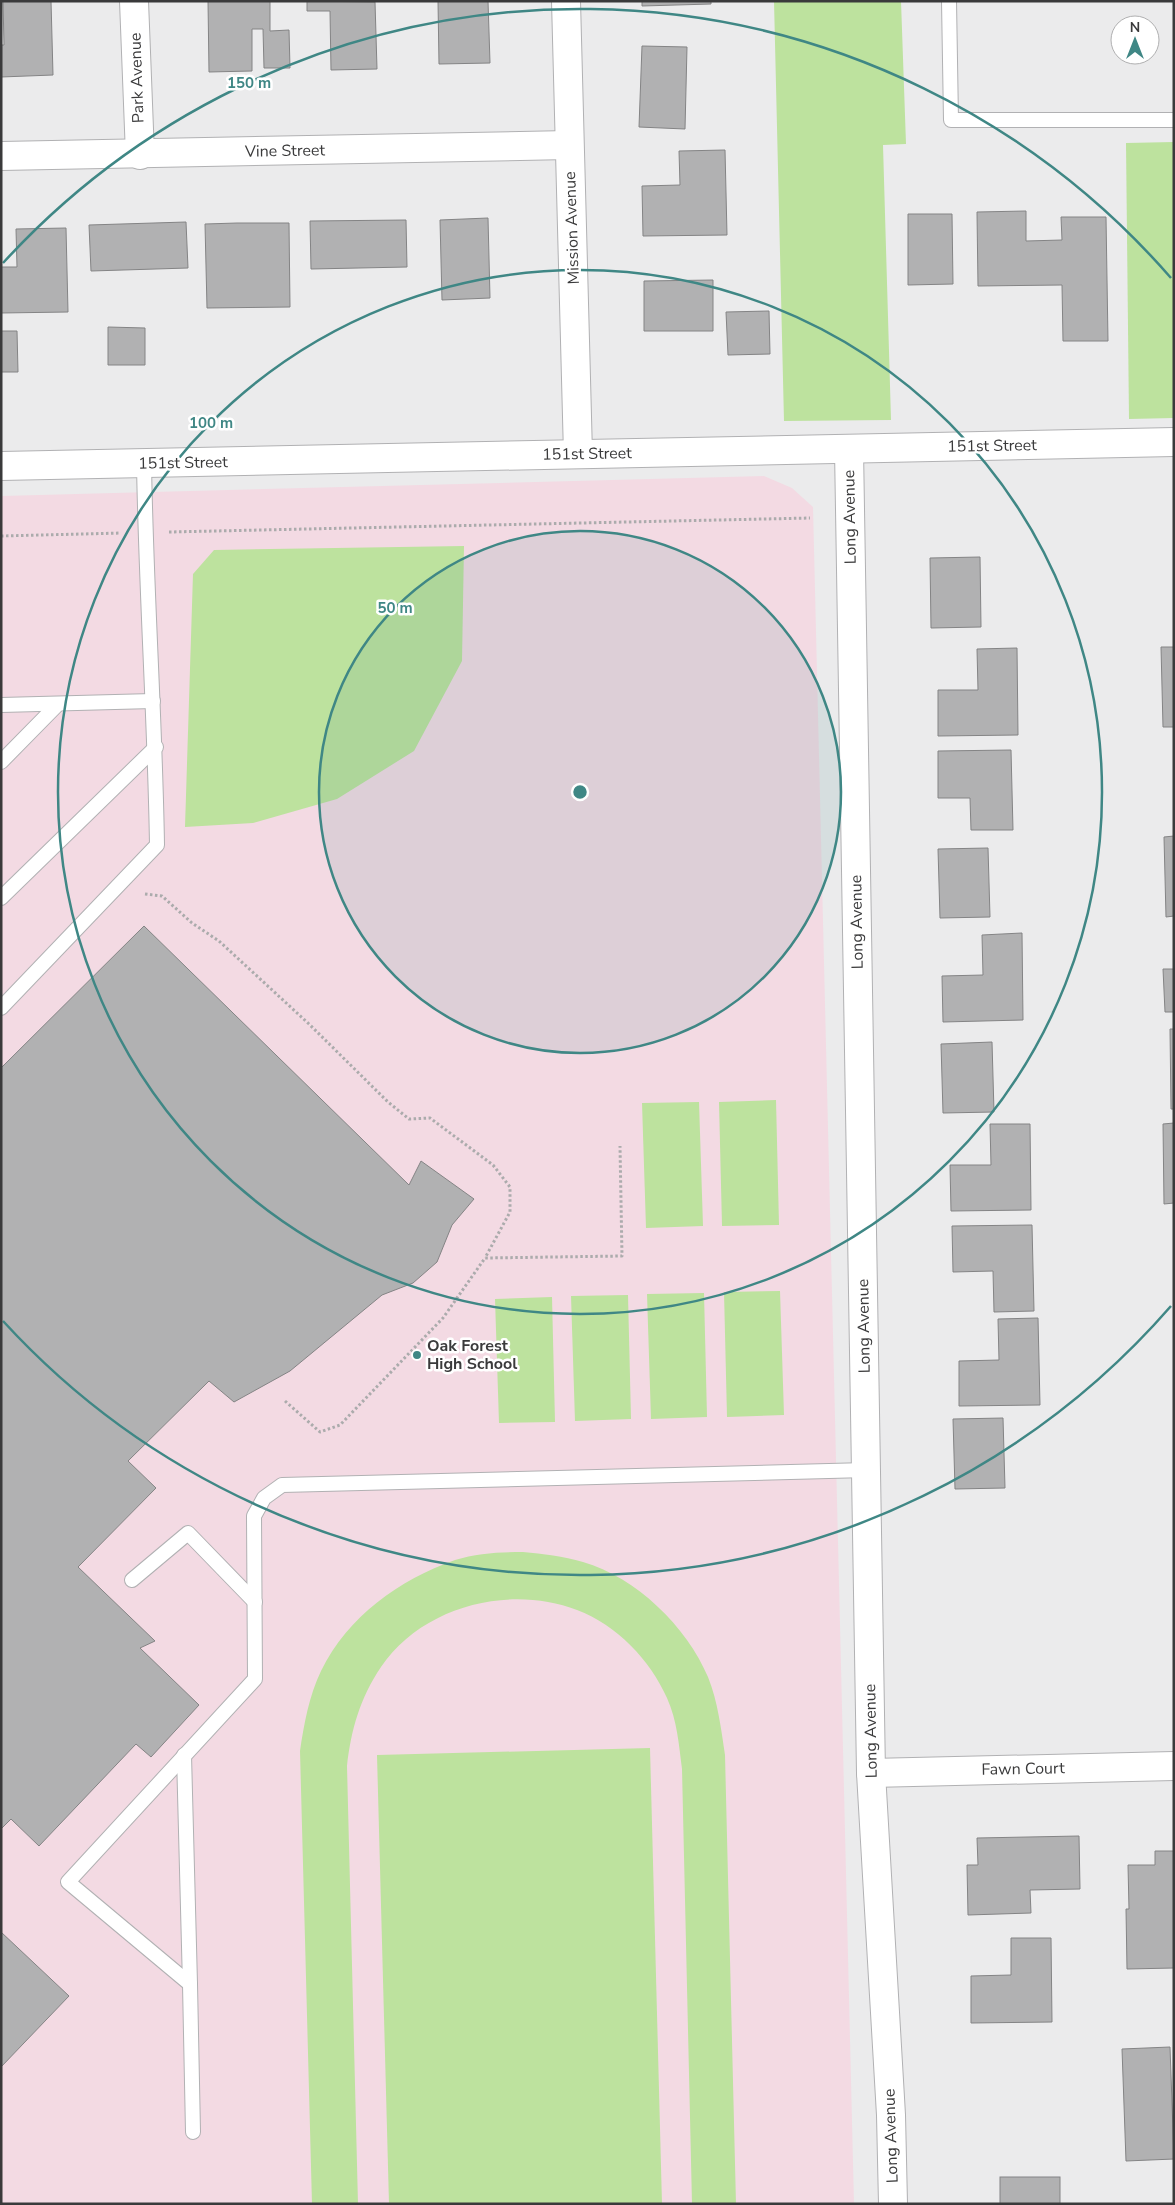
<svg xmlns="http://www.w3.org/2000/svg" width="1175" height="2205" font-family="'Nunito Sans',sans-serif">
<style>
.education{fill:#f3dae3}
.green{fill:#bde29e}
.building{fill:#b1b1b2;stroke:#848485}
.lines{fill:none;stroke-linecap:round;stroke-linejoin:round}
.service-casing{stroke:#b1b1b3;stroke-width:16}
.minor-casing{stroke:#b1b1b3;stroke-width:30}
.tertiary-casing{stroke:#b1b1b3;stroke-width:30}
.path{stroke:#ababac;stroke-width:3;stroke-dasharray:2.5 2.5;stroke-linecap:butt}
.service{stroke:#fff;stroke-width:14}
.minor{stroke:#fff;stroke-width:28}
.tertiary{stroke:#fff;stroke-width:28}
.ring{fill:none;stroke:#3f8785;stroke-width:2.5}
.poi-dot{fill:#3f8785;stroke:#fff;stroke-width:2}
.labels{text-anchor:middle;dominant-baseline:central;stroke-width:5;stroke-linejoin:round;paint-order:stroke}
.street-label{font-size:16px;fill:#3a3a3b;stroke:#fff}
.poi-label{font-size:16px;font-weight:bold;fill:#3a3a3b;stroke:#fff;text-anchor:start}
.centre{fill:#3f8785;stroke:#fff;stroke-width:2.5}
.ring-label{font-size:15px;text-anchor:middle;font-weight:bold;fill:#3f8785;stroke:#fff;stroke-width:5;stroke-linejoin:round;paint-order:stroke}
</style>
<rect width="100%" height="100%" fill="#ebebec"/>
<!-- education -->
<path class="education" d="M764 476 792 488 813 507 854 2204H1V496Z"/>
<!-- green -->
<g class="green">
<path d="M774 1H901L906 144 883 145 891 420 784 421Z"/>
<path d="M1174 142V418L1129 419 1126 143Z"/>
<path d="M464 546 462 661 414 751 337 799 253 823 185 827 193 574 214 550Z"/>
<path d="M776 1100 779 1225 722 1226 719 1102Z"/>
<path d="M699 1102 703 1226 646 1228 642 1103Z"/>
<path d="M780 1291 784 1415 727 1417 724 1292Z"/>
<path d="M704 1293 707 1417 651 1419 647 1294Z"/>
<path d="M628 1295 631 1419 575 1421 571 1296Z"/>
<path d="M552 1297 555 1422 499 1423 495 1299Z"/>
<path d="M523 1552C543 1554 563 1556 583 1562 636 1577 687 1627 708 1677 718 1702 721 1729 725 1755L736 2204H692L682 1769C679 1745 677 1720 667 1698 650 1660 617 1625 577 1610 510 1584 422 1606 381 1667 360 1698 351 1730 347 1766L358 2204H312L300 1751C304 1724 309 1696 321 1671 348 1616 399 1580 455 1560 477 1553 500 1552 523 1552Z"/>
<path d="M650 1748 662 2204H389L377 1755Z"/>
</g>
<!-- building -->
<g class="building">
<path d="M3 1H51L53 75 1 77V45H4Z"/>
<path d="M208 1H270V31L289 30 290 68H264L263 29H252V71L209 72Z"/>
<path d="M307 1 375 2 377 69 331 70 330 11H307Z"/>
<path d="M438 1H488L490 63 439 64Z"/>
<path d="M642 1H711V4L642 6Z"/>
<path d="M642 46 687 47 685 129 639 127Z"/>
<path d="M725 150 727 235 643 236 642 186 680 185 679 151Z"/>
<path d="M1026 211V241L1062 240 1061 217H1106L1108 341H1063L1062 285 978 286 977 212Z"/>
<path d="M908 214H952L953 284 908 285Z"/>
<path d="M488 218 490 298 442 300 440 220Z"/>
<path d="M406 220 407 267 311 269 310 221Z"/>
<path d="M186 222 188 268 91 271 89 225Z"/>
<path d="M237 223H289L290 307 207 308 205 224Z"/>
<path d="M66 228 68 312 1 313V267H17L16 229Z"/>
<path d="M713 280V331H644V281Z"/>
<path d="M769 311 770 354 728 355 726 312Z"/>
<path d="M108 327 145 328V365H108Z"/>
<path d="M1 331H17L18 372H1Z"/>
<path d="M980 557 981 627 931 628 930 558Z"/>
<path d="M1161 647H1174V727H1163Z"/>
<path d="M1017 648 1018 735 938 736V690H978L977 649Z"/>
<path d="M1011 750 1013 830H971L970 798H938V751Z"/>
<path d="M1174 836V916L1166 917 1164 837Z"/>
<path d="M988 848 990 917 940 918 938 849Z"/>
<path d="M144 926 409 1185 421 1161 474 1199 452 1225 437 1262 413 1283 382 1295 290 1371 234 1402 209 1381 128 1461 156 1488 78 1567 155 1641 140 1648 199 1705 151 1757 136 1744 39 1846 11 1819 1 1829V1068Z"/>
<path d="M1022 933 1023 1020 943 1022 942 976 983 975 982 935Z"/>
<path d="M1163 969H1174V1012H1165Z"/>
<path d="M1170 1029H1174V1109H1171Z"/>
<path d="M992 1042 994 1112 943 1113 941 1044Z"/>
<path d="M1174 1123V1203L1164 1204 1163 1124Z"/>
<path d="M990 1124H1030L1031 1210 951 1211 950 1165H991Z"/>
<path d="M1032 1225 1034 1311 994 1312 993 1271 953 1272 952 1226Z"/>
<path d="M1038 1318 1040 1405 959 1406V1361L999 1360 998 1319Z"/>
<path d="M1003 1418 1005 1488 955 1489 953 1419Z"/>
<path d="M1079 1836 1080 1889 1030 1890 1031 1913 968 1915 967 1865H978L977 1838Z"/>
<path d="M1155 1851H1174V1968L1127 1969 1126 1909H1129L1128 1865H1155Z"/>
<path d="M1 1932 69 1996 1 2067Z"/>
<path d="M1011 1938H1051L1052 2022 971 2023V1976L1011 1975Z"/>
<path d="M1170 2047 1174 2159 1126 2161 1122 2049Z"/>
<rect x="1000" y="2177" width="60" height="27"/>
</g>
<g class="lines">
<defs>
<g id="service">
<path d="M949 1 951 120H1174"/>
<path d="M1 705 153 701"/>
<path d="M1 762 57 705"/>
<path d="M1 898 156 747"/>
<path d="M1 1008 157 845C155 718 146 591 144 463"/>
<path d="M132 1580 188 1533 255 1602"/>
<path d="M184 1755 190 1984"/>
<path d="M193 2132 190 1984 68 1882 255 1679 254 1516 264 1498 282 1485 867 1470"/>
</g>
<g id="minor">
<path d="M134 1 140 155"/>
<path d="M566 1 578 454"/>
<path d="M1 156 569 145"/>
<path d="M849 449 871 1773 891 2115 893 2204"/>
<path d="M871 1773 1174 1766"/>
</g>
<path id="tertiary" d="M1 466 1174 442"/>
</defs>
<!-- service casing -->
<use href="#service" class="service-casing"/>
<!-- minor casing -->
<use href="#minor" class="minor-casing"/>
<!-- tertiary casing -->
<use href="#tertiary" class="tertiary-casing"/>
<!-- path -->
<g class="path">
<path d="M169 532 810 518"/>
<path d="M1 536 121 533"/>
<path d="M145 894 162 896 192 923 219 941 309 1024 388 1102 409 1119 430 1118 493 1165 510 1187V1212L485 1258"/>
<path d="M285 1401 320 1432 340 1425 443 1318 485 1258 622 1256 620 1146"/>
</g>
<!-- service -->
<use href="#service" class="service"/>
<!-- minor -->
<use href="#minor" class="minor"/>
<!-- tertiary -->
<use href="#tertiary" class="tertiary"/>
</g>
<!-- distance rings -->
<circle cx="580" cy="792" r="261" fill="#3f8785" fill-opacity=".12"/>
<g class="ring">
<circle cx="580" cy="792" r="261"/>
<circle cx="580" cy="792" r="522"/>
<path d="M1171 1306A783 783 0 0 1 3 1321M3 263A783 783 0 0 1 1171 278"/>
</g>
<!-- markers -->
<circle class="poi-dot" cx="417" cy="1355" r="5"/>
<g class="labels">
<!-- street labels -->
<g class="street-label">
<text transform="translate(137 78) rotate(-92)">Park Avenue</text>
<text transform="translate(285 151) rotate(-1)">Vine Street</text>
<text transform="translate(572 228) rotate(-92)">Mission Avenue</text>
<text transform="translate(992 446) rotate(-1)">151st Street</text>
<text transform="translate(587 454) rotate(-1)">151st Street</text>
<text transform="translate(183 463) rotate(-1)">151st Street</text>
<text transform="translate(850 517) rotate(-91)">Long Avenue</text>
<text transform="translate(857 922) rotate(-91)">Long Avenue</text>
<text transform="translate(864 1326) rotate(-91)">Long Avenue</text>
<text transform="translate(871 1731) rotate(-91)">Long Avenue</text>
<text transform="translate(1023 1769) rotate(-1)">Fawn Court</text>
<text transform="translate(891 2136) rotate(-92)">Long Avenue</text>
</g>
<!-- poi labels -->
<g class="poi-label">
<text x="427" y="1346">Oak Forest<tspan x="427" dy="18">High School</tspan></text>
</g>
</g>
<circle cx="580" cy="792" r="8" class="centre"/>
<g class="ring-label">
<text x="249" y="88">150 m</text>
<text x="211" y="428">100 m</text>
<text x="395" y="613">50 m</text>
</g>
<!-- border -->
<rect width="1175" height="2205" fill="none" stroke="#3a3a3b" stroke-width="5"/>
<!-- north arrow -->
<g transform="translate(1135 40)"><circle r="24" fill="#ffffff" stroke="#b0b0b1"/>
<path d="M0-4L9 19L0 12L-9 19Z" fill="#3f8785"/>
<text y="-8" font-size="14" font-weight="bold" text-anchor="middle" fill="#3a3a3b">N</text>
</g>
</svg>
